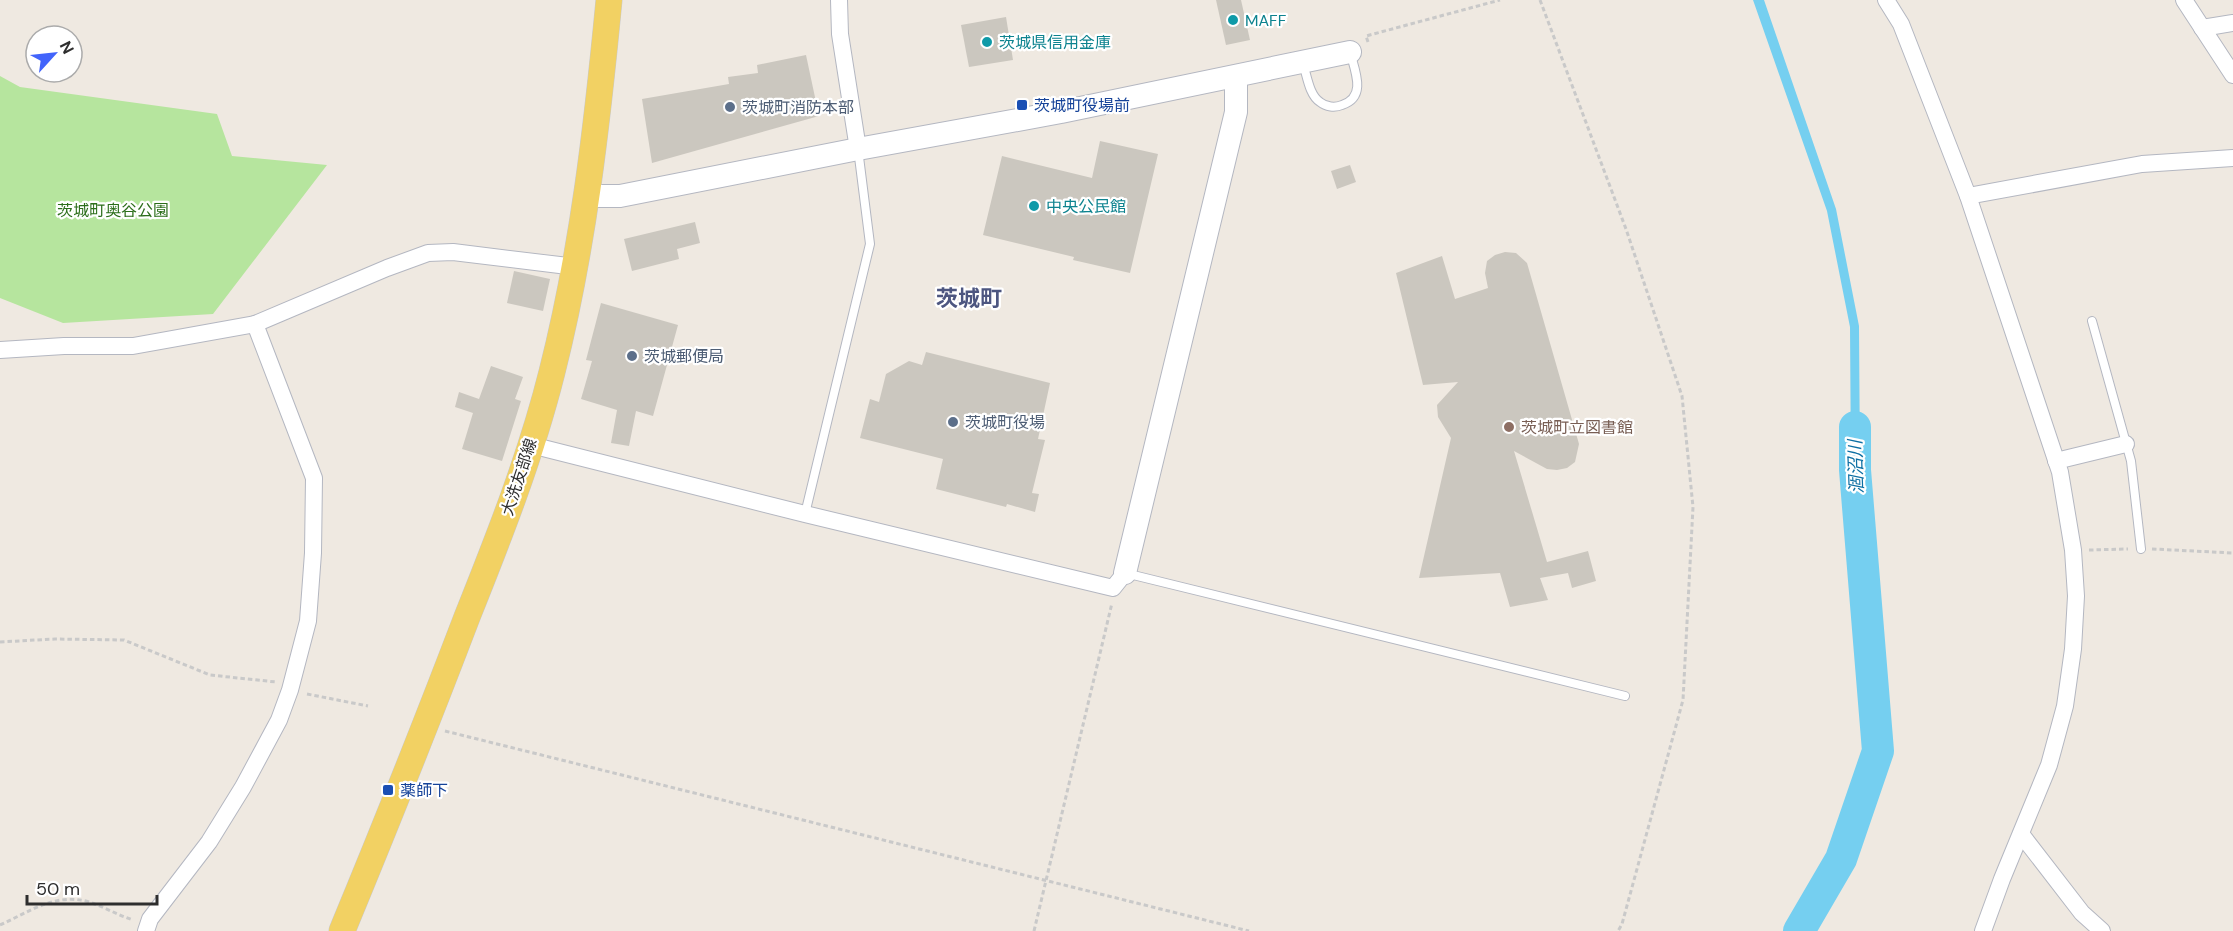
<svg xmlns="http://www.w3.org/2000/svg" width="2233" height="931" font-family="'DM Sans','Noto Sans JP',sans-serif">
<style>
.green{fill:#b6e59e}
.water{fill:#75cff0}
.lines{fill:none;stroke-linecap:round;stroke-linejoin:round}
.river{stroke:#75cff0;stroke-width:32}
.building{fill:#cbc7bf}
.lane-casing{stroke:#b4b7c1;stroke-width:10}
.street-casing{stroke:#b4b7c1;stroke-width:18}
.secondary-casing{stroke:#b4b7c1;stroke-width:24}
.primary-casing{stroke:#c9c9c9;stroke-width:27}
.path{stroke:#c9c9c9;stroke-width:3;stroke-dasharray:4.5 3;stroke-linecap:butt}
.lane{stroke:#fff;stroke-width:8}
.street{stroke:#fff;stroke-width:16}
.secondary{stroke:#fff;stroke-width:22}
.primary{stroke:#f2d163;stroke-width:26}
.culture-dot{fill:#0f9aa8;stroke:#fff;stroke-width:2}
.transit-dot{fill:#1a4fb4;stroke:#fff;stroke-width:2}
.service-dot{fill:#5c6f8a;stroke:#fff;stroke-width:2}
.education-dot{fill:#8d6e63;stroke:#fff;stroke-width:2}
.labels{text-anchor:middle;dominant-baseline:central;stroke-width:4.5;stroke-linejoin:round;paint-order:stroke}
.culture-label{font-size:16px;fill:#0d838f;stroke:#fff;text-anchor:start}
.transit-label{font-size:16px;fill:#164399;stroke:#fff;text-anchor:start}
.service-label{font-size:16px;fill:#4e5e75;stroke:#fff;text-anchor:start}
.park-label{font-size:16px;fill:#2c6e1b;stroke:#fff}
.education-label{font-size:16px;fill:#785e54;stroke:#fff;text-anchor:start}
.street-label{font-size:16px;fill:#2e2e2e;stroke:#fff}
.water-label{font-size:18px;font-style:italic;fill:#0d6fa3;stroke:#fff}
.district-label{font-size:22px;font-weight:bold;fill:#4d5680;stroke:#fff}
</style>
<rect width="100%" height="100%" fill="#efe9e1"/>
<!-- green -->
<path class="green" d="M0 76 20 87 217 114 232 156 327 165 213 314 63 323 0 298Z"/>
<!-- water -->
<path class="water" d="M1753 0H1764L1836 209 1859 326 1860 470H1851L1850 327 1827 211Z"/>
<g class="lines">
<!-- river -->
<path class="river" d="M1799 931 1841 859 1878 751 1855 470V427"/>
</g>
<!-- building -->
<g class="building">
<path d="M1216 0H1241L1250 40 1226 45Z"/>
<path d="M1006 17 1013 60 969 67 961 25Z"/>
<path d="M806 55 819 116 652 163 642 99 729 84 728 77 758 73 757 65Z"/>
<path d="M1100 141 1158 154 1130 273 1073 260 1074 257 983 235 1002 156 1092 178Z"/>
<path d="M1350 165 1356 182 1337 189 1331 171Z"/>
<path d="M695 222 700 243 677 249 679 259 632 271 624 239Z"/>
<path d="M1505 252 1516 253 1527 263 1579 444 1575 462 1567 468 1557 470 1547 469 1514 451 1547 562 1588 551 1596 581 1572 588 1568 573 1540 578 1548 600 1510 607 1500 573 1419 578 1451 438 1438 417 1437 405 1458 382 1423 385 1396 273 1442 256 1455 299 1488 288 1485 273 1487 261 1495 255Z"/>
<path d="M514 271 550 279 543 311 507 303Z"/>
<path d="M601 303 678 325 653 416 636 411 629 446 611 443 617 410 581 399 592 361 586 360Z"/>
<path d="M926 352 1050 383 1038 439 1045 440 1032 493 1039 494 1035 512 1007 504 1006 507 936 489 943 459 860 438 870 399 879 402 886 374 909 361 922 365Z"/>
<path d="M491 366 523 377 515 399 521 401 502 461 462 449 473 413 455 407 459 392 479 399Z"/>
</g>
<g class="lines">
<defs>
<g id="lane">
<path d="M1303 64C1307 75 1309 95 1320 102 1326 107 1335 108 1342 105 1367 97 1355 71 1350 52"/>
<path d="M2092 321 2131 461 2141 549"/>
<path d="M805 514 870 244 858 149"/>
<path d="M1125 573 1625 696"/>
</g>
<g id="street">
<path d="M839 0 840 34 858 149"/>
<path d="M1886 0 1901 24 1968 196 2060 472 2073 550 2076 596 2073 649 2065 706 2049 765 2002 879 1983 931"/>
<path d="M2184 0 2233 75"/>
<path d="M2202 28 2233 23"/>
<path d="M1968 196 2142 164 2233 158"/>
<path d="M0 350 64 346H133L255 324 387 268 428 253 453 252 576 267"/>
<path d="M531 445 805 514 1113 588 1125 573"/>
<path d="M2056 461 2126 444"/>
<path d="M2021 834 2082 913 2102 931"/>
<path d="M146 931 150 919 209 842 243 787 279 720 290 690 308 621 313 553 314 478 255 324"/>
</g>
<g id="secondary">
<path d="M588 196H620L858 149 1061 112 1350 52"/>
<path d="M1125 573 1236 112V77"/>
</g>
<path id="primary" d="M342 931C385 827 427 722 467 617 499 537 531 456 552 372 583 250 597 126 609 0"/>
</defs>
<!-- lane casing -->
<use href="#lane" class="lane-casing"/>
<!-- street casing -->
<use href="#street" class="street-casing"/>
<!-- secondary casing -->
<use href="#secondary" class="secondary-casing"/>
<!-- primary casing -->
<use href="#primary" class="primary-casing"/>
<!-- path -->
<g class="path">
<path d="M1540 0 1626 229 1682 396 1693 507 1683 700 1622 924 1618 931"/>
<path d="M1368 42 1366 36 1500 0"/>
<path d="M2152 549 2233 553"/>
<path d="M2089 550 2128 549"/>
<path d="M0 642 55 639 124 640 210 675 276 682"/>
<path d="M307 694 368 706"/>
<path d="M445 731 1249 931"/>
<path d="M0 925C29 912 56 892 89 902 104 907 118 915 133 920"/>
<path d="M1034 931 1112 603"/>
</g>
<!-- lane -->
<use href="#lane" class="lane"/>
<!-- street -->
<use href="#street" class="street"/>
<!-- secondary -->
<use href="#secondary" class="secondary"/>
<!-- primary -->
<use href="#primary" class="primary"/>
</g>
<!-- markers -->
<g class="culture-dot">
<circle cx="1233" cy="20" r="6"/>
<circle cx="987" cy="42" r="6"/>
<circle cx="1034" cy="206" r="6"/>
</g>
<g class="transit-dot">
<rect x="1016" y="99" width="12" height="12" rx="3"/>
<rect x="382" y="784" width="12" height="12" rx="3"/>
</g>
<g class="service-dot">
<circle cx="730" cy="107" r="6"/>
<circle cx="632" cy="356" r="6"/>
<circle cx="953" cy="422" r="6"/>
</g>
<circle class="education-dot" cx="1509" cy="427" r="6"/>
<g class="labels">
<!-- culture labels -->
<g class="culture-label">
<text x="1245" y="20">MAFF</text>
<text x="999" y="42">茨城県信用金庫</text>
<text x="1046" y="206">中央公民館</text>
</g>
<!-- transit labels -->
<g class="transit-label">
<text x="1034" y="105">茨城町役場前</text>
<text x="400" y="790">薬師下</text>
</g>
<!-- service labels -->
<g class="service-label">
<text x="742" y="107">茨城町消防本部</text>
<text x="644" y="356">茨城郵便局</text>
<text x="965" y="422">茨城町役場</text>
</g>
<!-- park labels -->
<g class="park-label">
<text x="113" y="210">茨城町奥谷公園</text>
</g>
<!-- education labels -->
<g class="education-label">
<text x="1521" y="427">茨城町立図書館</text>
</g>
<!-- street labels -->
<g class="street-label">
<text transform="translate(519 477) rotate(-72)">大洗友部線</text>
</g>
<!-- water labels -->
<g class="water-label">
<text transform="translate(1856 467) rotate(-92)">涸沼川</text>
</g>
<!-- district labels -->
<g class="district-label">
<text x="969" y="298">茨城町</text>
</g>
</g>
<!-- north arrow -->
<g transform="translate(54 54) rotate(63)"><circle r="28" fill="#ffffff" stroke="#ababab" stroke-width="1.5"/>
<path d="M0-4.5L10 22L0 15L-10 22Z" fill="#4264fb"/>
<text y="-9" font-size="16" font-weight="bold" text-anchor="middle" fill="#2e2e2e">N</text>
</g>
<!-- scale -->
<path d="M27 895v9h130v-9" fill="none" stroke="#2e2e2e" stroke-width="3"/>
<text x="36" y="895" font-size="18" fill="#2e2e2e" stroke="#ffffff" stroke-width="4.5" paint-order="stroke">50 m</text>
</svg>
